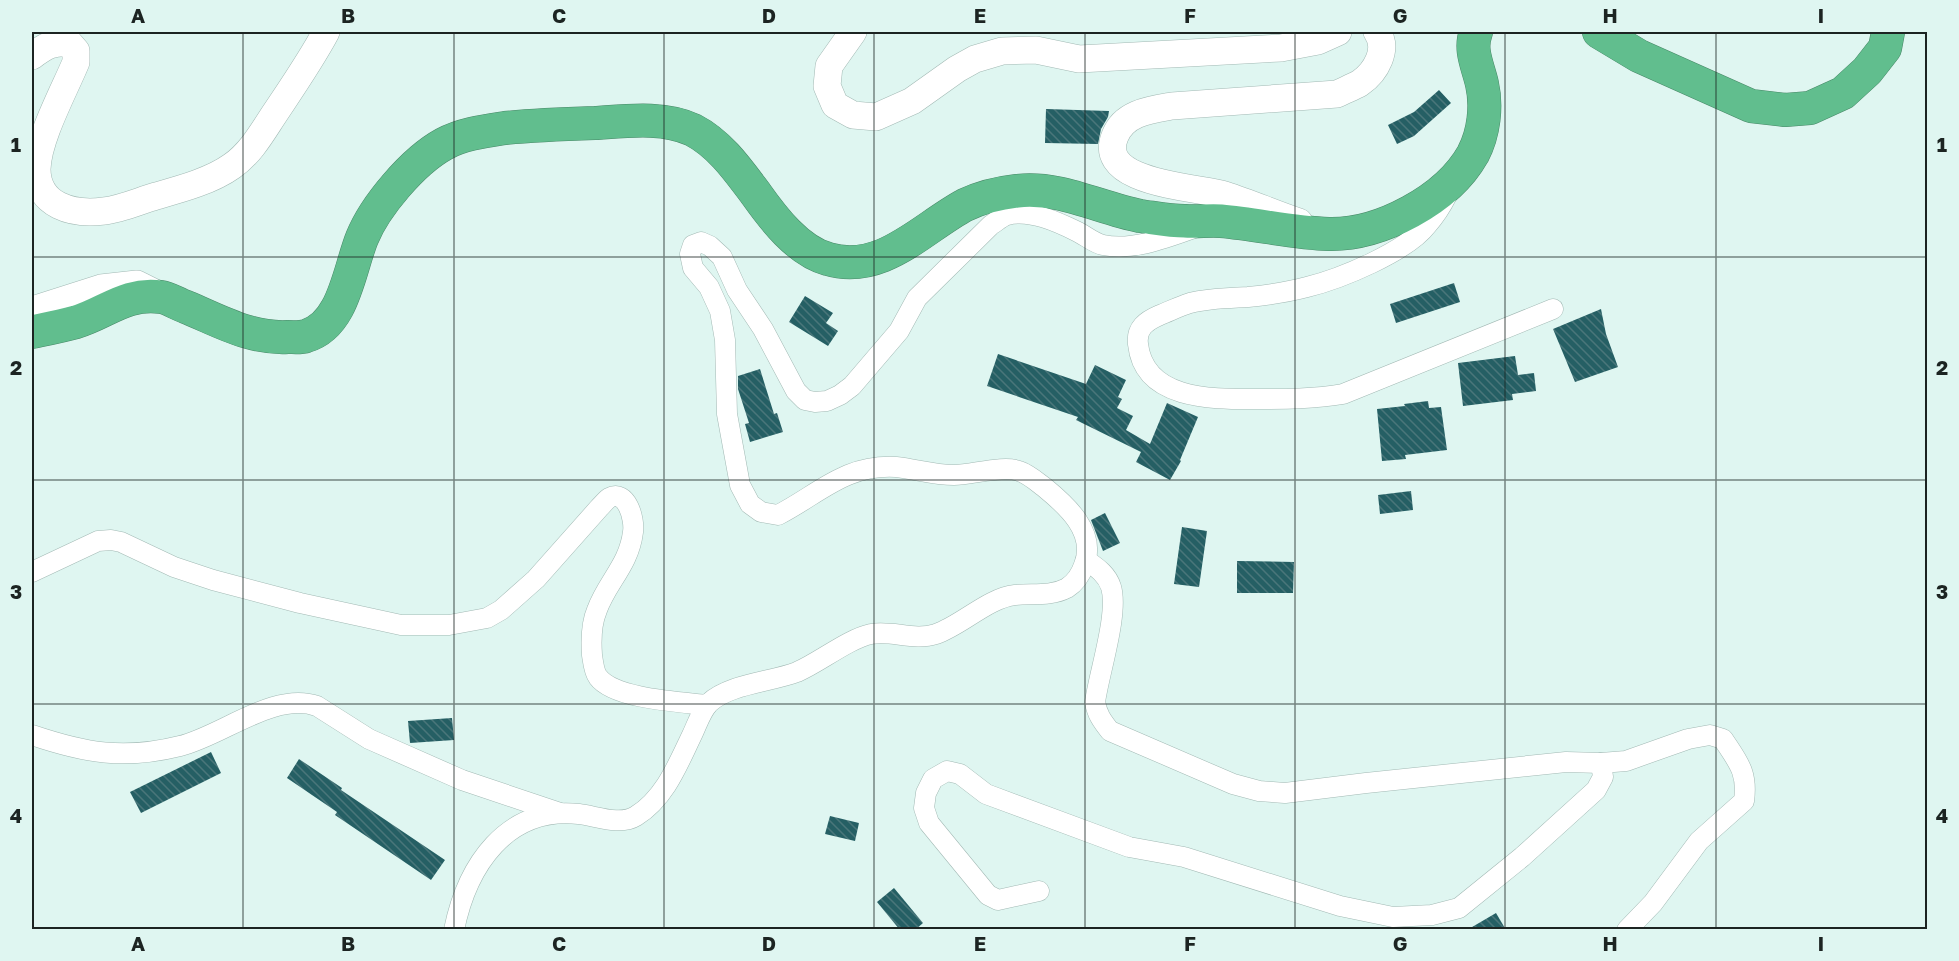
<svg xmlns="http://www.w3.org/2000/svg" width="1959" height="961" font-family="'Golos Text',sans-serif">
<style>
.building{fill:url(#building-back-hatch)}
.lines{fill:none;stroke-linecap:round;stroke-linejoin:round}
.street-casing{stroke:#a2b9b4;stroke-width:21}
.secondary-casing{stroke:#a2b9b4;stroke-width:28}
.highway-casing{stroke:#498868;stroke-width:34}
.street{stroke:#fff;stroke-width:20}
.secondary{stroke:#fff;stroke-width:27}
.highway{stroke:#61be8e;stroke-width:33}
.grid{fill:none;stroke:#1c2422;stroke-width:1.5;stroke-opacity:0.55}
.neatline{fill:none;stroke:#1c2422;stroke-width:2}
.grid-label{font-size:20px;text-anchor:middle;font-weight:bold;fill:#1c2422}
</style>
<defs>
<pattern id="building-back-hatch" width="6" height="6" patternUnits="userSpaceOnUse" patternTransform="scale(1.5)"><rect width="6" height="6" fill="#255f64"/><path d="M-1 5l2 2M0 0l6 6M5-1l2 2" fill="none" stroke="#4a767a"/></pattern>
</defs>
<rect width="100%" height="100%" fill="#dff6f1"/>
<!-- building -->
<g class="building">
<path d="M1439 90 1451 103 1414 136 1397 144 1388 125 1414 112Z"/>
<path d="M1046 109 1109 111 1108 117 1101 129 1098 144 1045 143Z"/>
<path d="M1454 283 1460 302 1396 323 1390 304Z"/>
<path d="M805 296 833 313 826 323 838 331 828 346 789 322Z"/>
<path d="M1601 309 1606 334 1618 367 1575 382 1553 329Z"/>
<path d="M998 354 1086 384 1095 365 1126 380 1118 397 1122 399 1117 408 1133 416 1126 430 1150 444 1167 403 1198 417 1180 460 1181 461 1170 480 1136 462 1141 452 1076 420 1078 417 987 386Z"/>
<path d="M1515 356 1518 375 1534 373 1536 391 1512 394 1513 400 1463 406 1458 363Z"/>
<path d="M760 369 774 414 777 413 783 432 750 442 745 424 749 423 738 389V376Z"/>
<path d="M1428 401 1429 408 1441 407 1447 450 1405 455 1406 459 1382 461 1377 409 1405 406 1404 404Z"/>
<path d="M1411 491 1413 510 1380 514 1378 495Z"/>
<path d="M1105 513 1120 543 1103 551 1091 520Z"/>
<path d="M1182 527 1207 531 1199 587 1174 584Z"/>
<path d="M1237 561 1294 562 1293 593H1237Z"/>
<path d="M452 718 454 740 410 743 408 721Z"/>
<path d="M211 752 221 773 141 813 130 792Z"/>
<path d="M299 759 342 788 341 790 445 860 431 880 335 815 337 812 287 778Z"/>
<path d="M830 816 859 823 855 841 825 834Z"/>
<path d="M894 888 923 923 915 930H900L877 902Z"/>
<path d="M1496 913 1506 930H1467Z"/>
</g>
<g class="lines">
<defs>
<g id="street">
<path d="M1447 195C1442 205 1435 216 1427 225 1406 252 1340 279 1307 287 1288 292 1268 295 1248 297 1229 298 1209 298 1190 303 1180 306 1170 311 1160 315 1146 321 1136 328 1138 344 1144 401 1214 399 1257 399 1286 399 1314 399 1343 394L1553 309"/>
<path d="M1086 560C1096 567 1107 574 1111 587 1119 613 1099 673 1095 702 1097 714 1102 721 1110 731L1233 784 1259 791 1285 793 1366 783 1566 762 1601 763 1626 761 1688 739 1710 735 1723 739C1738 762 1748 772 1744 801L1699 841 1653 903 1627 930"/>
<path d="M32 572 98 541 111 540 121 542 174 567 213 580 300 603 401 625H449L487 618 501 610 536 579 599 508C602 505 606 500 609 498 627 488 635 520 633 532 629 565 607 582 597 610 591 624 591 641 592 655 593 662 594 672 598 677 614 699 681 702 707 705"/>
<path d="M32 735C85 753 124 760 180 746 222 736 274 691 317 706L369 739 462 780 560 813"/>
<path d="M1039 891 998 900 988 895 929 823 924 808 926 793 933 779 947 771 960 774 986 794 1129 847 1184 857 1340 906 1393 917 1432 915 1459 908 1522 857 1596 790 1603 777 1601 763"/>
<path d="M454 930C467 866 506 806 579 814 596 816 620 826 636 816 665 798 678 764 692 735 697 725 701 711 709 703 729 684 771 682 797 672 820 662 848 639 871 634 892 630 914 641 936 634 962 625 988 598 1015 595 1032 593 1050 597 1067 588 1075 583 1081 574 1084 565 1097 532 1066 505 1044 487 1036 481 1028 474 1019 471 1003 465 972 475 954 475 934 475 915 469 896 467 845 464 819 494 778 515L761 512 750 504 740 485 727 414 725 340 720 311 709 287 693 268 690 254 693 245 701 242 710 246 722 257 737 290 763 329 796 391 805 400 815 402 827 401 840 395 852 386 899 331 917 298 991 225C996 222 1001 217 1007 215 1030 209 1058 222 1078 232 1086 236 1094 243 1103 245 1133 251 1166 238 1194 228"/>
</g>
<g id="secondary">
<path d="M853 32 829 66 827 86 835 105 853 115 876 117 912 101 957 69 975 59 1002 51 1036 50 1079 59 1281 48 1318 41 1338 32"/>
<path d="M32 56C44 47 53 41 69 43L76 51V62C64 91 38 138 37 169 37 206 73 215 104 211 121 209 139 201 156 196 181 189 211 181 232 166 251 153 263 131 275 113 293 86 311 60 326 32"/>
<path d="M1299 222C1275 214 1250 203 1225 195 1198 187 1095 184 1115 136 1124 113 1149 110 1172 106L1337 94C1345 90 1353 87 1360 83 1376 72 1389 49 1377 32"/>
<path d="M32 310 101 288 137 284 153 292"/>
</g>
<g id="highway">
<path d="M1599 32 1639 56 1751 106 1785 110 1810 108 1843 93 1867 71 1885 48 1888 32"/>
<path d="M32 332C46 329 61 326 76 322 106 313 126 292 161 297 169 298 177 304 186 307 220 321 250 339 288 337 294 337 300 338 306 336 344 325 349 270 362 238 375 206 413 161 444 144 462 134 485 131 505 128 535 125 565 124 595 123 626 121 664 116 693 130 720 144 738 170 756 194 773 218 798 251 828 259 882 275 922 228 965 205 982 197 999 193 1017 191 1060 186 1099 208 1140 216 1155 218 1170 221 1185 221 1197 222 1209 220 1221 221 1257 224 1292 233 1329 234 1380 235 1447 200 1473 154 1484 133 1487 106 1482 84 1478 66 1469 50 1476 32"/>
</g>
</defs>
<!-- street casing -->
<use href="#street" class="street-casing"/>
<!-- secondary casing -->
<use href="#secondary" class="secondary-casing"/>
<!-- highway casing -->
<use href="#highway" class="highway-casing"/>
<!-- street -->
<use href="#street" class="street"/>
<!-- secondary -->
<use href="#secondary" class="secondary"/>
<!-- highway -->
<use href="#highway" class="highway"/>
</g>
<!-- grid -->
<path class="grid" d="M243 32V930M454 32V930M664 32V930M874 32V930M1085 32V930M1295 32V930M1505 32V930M1716 32V930M32 257H1928M32 480H1928M32 704H1928"/>
<!-- border -->
<rect width="1959" height="961" fill="none" stroke="#dff6f1" stroke-width="66"/>
<rect x="33" y="33" width="1893" height="895" class="neatline"/>
<g class="grid-label">
<text x="138" y="23">A</text>
<text x="348" y="23">B</text>
<text x="559" y="23">C</text>
<text x="769" y="23">D</text>
<text x="980" y="23">E</text>
<text x="1190" y="23">F</text>
<text x="1400" y="23">G</text>
<text x="1610" y="23">H</text>
<text x="1821" y="23">I</text>
<text x="16" y="152">1</text>
<text x="1942" y="152">1</text>
<text x="16" y="375">2</text>
<text x="1942" y="375">2</text>
<text x="16" y="599">3</text>
<text x="1942" y="599">3</text>
<text x="16" y="823">4</text>
<text x="1942" y="823">4</text>
<text x="138" y="951">A</text>
<text x="348" y="951">B</text>
<text x="559" y="951">C</text>
<text x="769" y="951">D</text>
<text x="980" y="951">E</text>
<text x="1190" y="951">F</text>
<text x="1400" y="951">G</text>
<text x="1610" y="951">H</text>
<text x="1821" y="951">I</text>
</g>
</svg>
